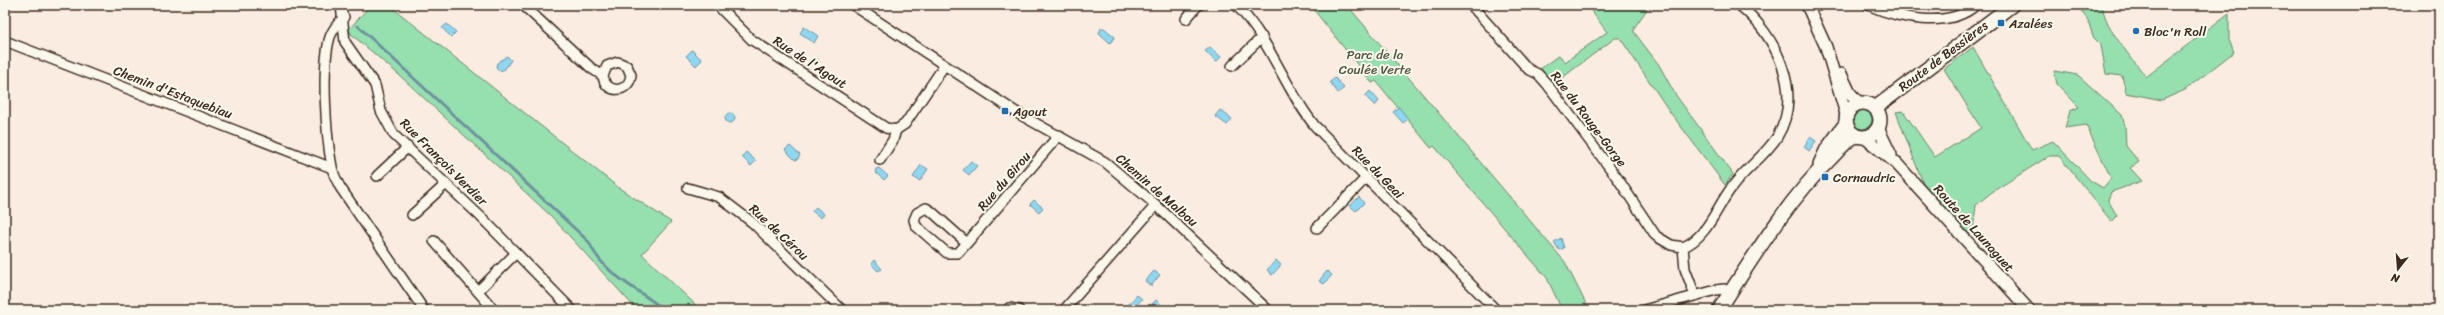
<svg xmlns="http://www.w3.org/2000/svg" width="2444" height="315" font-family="Sriracha,sans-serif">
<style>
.green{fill:#96e0b0;stroke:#688567}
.water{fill:#8fd7f1;stroke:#6d929d}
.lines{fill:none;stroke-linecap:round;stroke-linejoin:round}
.stream{stroke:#6d929d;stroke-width:3}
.minor-casing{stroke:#3b2a1e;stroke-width:12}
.tertiary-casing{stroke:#3b2a1e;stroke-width:14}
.secondary-casing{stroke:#3b2a1e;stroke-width:16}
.minor{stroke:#fbf7ec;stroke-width:9}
.tertiary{stroke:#fbf7ec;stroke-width:11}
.secondary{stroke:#fbf7ec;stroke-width:13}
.poi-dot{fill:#1f6fb2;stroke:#fbf7ec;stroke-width:1.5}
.labels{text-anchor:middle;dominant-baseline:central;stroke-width:4;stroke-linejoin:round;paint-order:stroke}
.poi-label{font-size:13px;fill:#3b2a1e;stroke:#fbf7ec;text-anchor:start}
.park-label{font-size:13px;fill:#525842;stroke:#fbf7ec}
.street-label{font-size:13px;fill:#3b2a1e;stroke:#fbf7ec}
</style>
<rect width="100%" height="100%" fill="#fbece2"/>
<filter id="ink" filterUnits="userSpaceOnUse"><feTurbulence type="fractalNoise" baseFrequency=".025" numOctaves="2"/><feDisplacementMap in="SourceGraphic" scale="8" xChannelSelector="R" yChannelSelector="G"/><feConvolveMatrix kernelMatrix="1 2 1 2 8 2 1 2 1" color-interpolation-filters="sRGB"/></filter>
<g filter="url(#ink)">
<!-- green -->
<g class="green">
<path d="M371 5H389L619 188 671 222 642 254 701 310H637L551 216 398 74 351 34 349 29Z"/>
<path d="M1310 5H1347L1565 262 1589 310H1562L1547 278 1434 146 1431 148 1376 81 1372 83Z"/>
<path d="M1587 5H1650L1634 28V32L1659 65 1675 94 1733 174 1725 185 1670 112 1620 38H1615L1554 84 1540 69 1559 55 1565 62 1607 32Z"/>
<path d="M2076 5H2102C2106 31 2131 56 2146 77L2229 13V40L2234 52 2185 90 2162 100 2126 93 2122 76 2106 74 2101 45 2093 37 2088 20Z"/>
<path d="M1973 47 2032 150 2053 141 2091 181 2103 188 2111 178 2086 125 2065 128 2070 111 2079 107 2057 84 2054 71 2078 75 2122 115 2125 126 2126 146 2139 162 2130 168 2142 181 2111 192 2108 200 2117 216 2112 222 2059 156H2049L1992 192 1976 205 1973 231 1968 235 1923 183 1896 112 1903 111 1935 157 1981 128 1944 69Z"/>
<circle cx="1862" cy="119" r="10"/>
</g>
<!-- water -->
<g class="water">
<path d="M447 24 456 32 451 37 442 28Z"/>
<path d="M804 27 818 36 814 43 800 33Z"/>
<path d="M1101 28H1104L1115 37 1110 43 1099 33Z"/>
<path d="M1210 47 1221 57 1216 62 1205 51Z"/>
<path d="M692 50 702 60 696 66 686 56Z"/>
<path d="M507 56 511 60 505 69 500 71 496 67 497 63Z"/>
<path d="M1335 78 1344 88 1338 93 1330 82Z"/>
<path d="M1370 91 1379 101 1375 106 1365 96Z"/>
<path d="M1399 107 1408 119 1403 123 1393 112Z"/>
<path d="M1220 110 1232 119 1227 125 1215 116Z"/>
<circle cx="730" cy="118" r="5"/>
<path d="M1810 137 1816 141 1809 151 1804 147Z"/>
<path d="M790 146 800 155 798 159 795 160 785 150Z"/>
<path d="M746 152 756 161 751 166 742 157Z"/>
<path d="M971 161 977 166 969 175 963 170Z"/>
<path d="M921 165 928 169 920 181 913 177Z"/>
<path d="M879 168 888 176 884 180 875 172 876 169Z"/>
<path d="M1359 197 1364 203 1356 211 1350 206Z"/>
<path d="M1034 200 1043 208 1039 212 1030 204Z"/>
<path d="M816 207 824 214 821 218 812 211Z"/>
<path d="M1561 238 1564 248 1559 250 1554 242Z"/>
<path d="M874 260 882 269 878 271 871 264Z"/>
<path d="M1276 260 1281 265 1272 275 1267 270Z"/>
<path d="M1154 271 1160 275 1151 286 1145 281Z"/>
<path d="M1327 271 1332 275 1324 284 1319 281Z"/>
<path d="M1137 295 1142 299 1133 309 1128 305Z"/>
<path d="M1156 300 1166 309 1165 310H1159L1152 304Z"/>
</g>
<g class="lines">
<!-- stream -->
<path class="stream" d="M358 26 589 242C603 275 638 288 664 310"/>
<defs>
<g id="minor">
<path d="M341 5 345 42 375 85 381 111 394 135 481 217 572 310"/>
<path d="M523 5 591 68 603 76C605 94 629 94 631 75L627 66 618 62 607 66 603 76"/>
<path d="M717 5 752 40 886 128 896 130 905 124 944 66"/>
<path d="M853 5 1019 114 1105 162 1156 205 1268 310"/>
<path d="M1236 5C1271 40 1284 88 1315 126L1496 310"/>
<path d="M1471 5 1528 69 1538 74 1547 84 1618 179 1656 236 1671 245 1683 247"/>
<path d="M1868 5C1898 18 1948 30 1976 5"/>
<path d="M344 17C338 23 333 29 330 37 321 67 326 136 332 167 333 174 337 181 340 187L424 310"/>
<path d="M1186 19 1198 5"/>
<path d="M5 41 332 168"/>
<path d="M1232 66 1262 37"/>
<path d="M880 160 893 140 896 130"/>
<path d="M377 176 408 147"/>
<path d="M688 188 719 197 753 223 842 310"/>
<path d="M412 215 446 184"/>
<path d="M1317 228 1366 178"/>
<path d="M434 241 494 310"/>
<path d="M967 243 931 211 926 208 917 213 914 220 916 226 947 253H958L967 243 1059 135"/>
<path d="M478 291 516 253"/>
<path d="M1695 295 1685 269 1683 247C1707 238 1717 206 1732 187 1745 169 1765 156 1777 137 1804 93 1776 34 1739 5"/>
<path d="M1009 308 1019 310"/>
<path d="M1064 310 1156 205"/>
<path d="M1644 310 1716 290 1724 289 1730 293"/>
</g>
<g id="tertiary">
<path d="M1807 5 1826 47 1846 114"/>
<path d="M1841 74 1850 93 1859 103"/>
<path d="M1878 128 1891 155"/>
<path d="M1864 137 1897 164 2029 310"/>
</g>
<g id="secondary">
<circle cx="1863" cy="120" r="17"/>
<path d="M1875 108 2012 5"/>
<path d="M1820 164 1827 149 1846 123"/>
<path d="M1719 310C1753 257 1788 200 1833 156 1841 148 1846 140 1856 136"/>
</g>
</defs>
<!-- minor casing -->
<use href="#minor" class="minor-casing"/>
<!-- tertiary casing -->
<use href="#tertiary" class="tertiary-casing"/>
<!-- secondary casing -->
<use href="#secondary" class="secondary-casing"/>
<!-- minor -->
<use href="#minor" class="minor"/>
<!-- tertiary -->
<use href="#tertiary" class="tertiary"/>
<!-- secondary -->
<use href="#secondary" class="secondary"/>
</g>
</g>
<!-- markers -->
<g class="poi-dot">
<rect x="1997" y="19" width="8" height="8" rx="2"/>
<circle cx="2136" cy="31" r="4"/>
<rect x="1001" y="107" width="8" height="8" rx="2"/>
<rect x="1821" y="173" width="8" height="8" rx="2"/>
</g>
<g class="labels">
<!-- poi labels -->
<g class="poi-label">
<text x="2009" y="23">Azalées</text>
<text x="2144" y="31">Bloc'n Roll</text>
<text x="1013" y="111">Agout</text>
<text x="1833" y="177">Cornaudric</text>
</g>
<!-- park labels -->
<g class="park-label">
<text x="1375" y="54">Parc de la<tspan x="1375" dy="15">Coulée Verte</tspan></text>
</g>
<!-- street labels -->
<g class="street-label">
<text transform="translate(1943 56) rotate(-37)">Route de Bessières</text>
<text transform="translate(810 62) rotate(33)">Rue de l'Agout</text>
<text transform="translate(173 92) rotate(21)">Chemin d'Estaquebiau</text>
<text transform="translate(1589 119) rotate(53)">Rue du Rouge-Gorge</text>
<text transform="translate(444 162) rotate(45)">Rue François Verdier</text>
<text transform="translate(1378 172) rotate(46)">Rue du Geai</text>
<text transform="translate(1004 181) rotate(-49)">Rue du Girou</text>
<text transform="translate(1157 190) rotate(41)">Chemin de Malbou</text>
<text transform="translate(1974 228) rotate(48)">Route de Launaguet</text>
<text transform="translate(779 232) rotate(43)">Rue de Cérou</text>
</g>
</g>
<!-- margin -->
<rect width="2444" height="315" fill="none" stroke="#fbf7ec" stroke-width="20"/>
<rect x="10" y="10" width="2424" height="295" fill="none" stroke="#3b2a1e" stroke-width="1.5" filter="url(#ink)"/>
<!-- north arrow -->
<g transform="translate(2398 269) rotate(197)" stroke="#fbf7ec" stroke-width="3" paint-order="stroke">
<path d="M0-3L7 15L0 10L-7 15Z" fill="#3b2a1e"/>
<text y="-6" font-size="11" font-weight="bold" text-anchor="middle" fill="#3b2a1e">N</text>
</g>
</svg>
